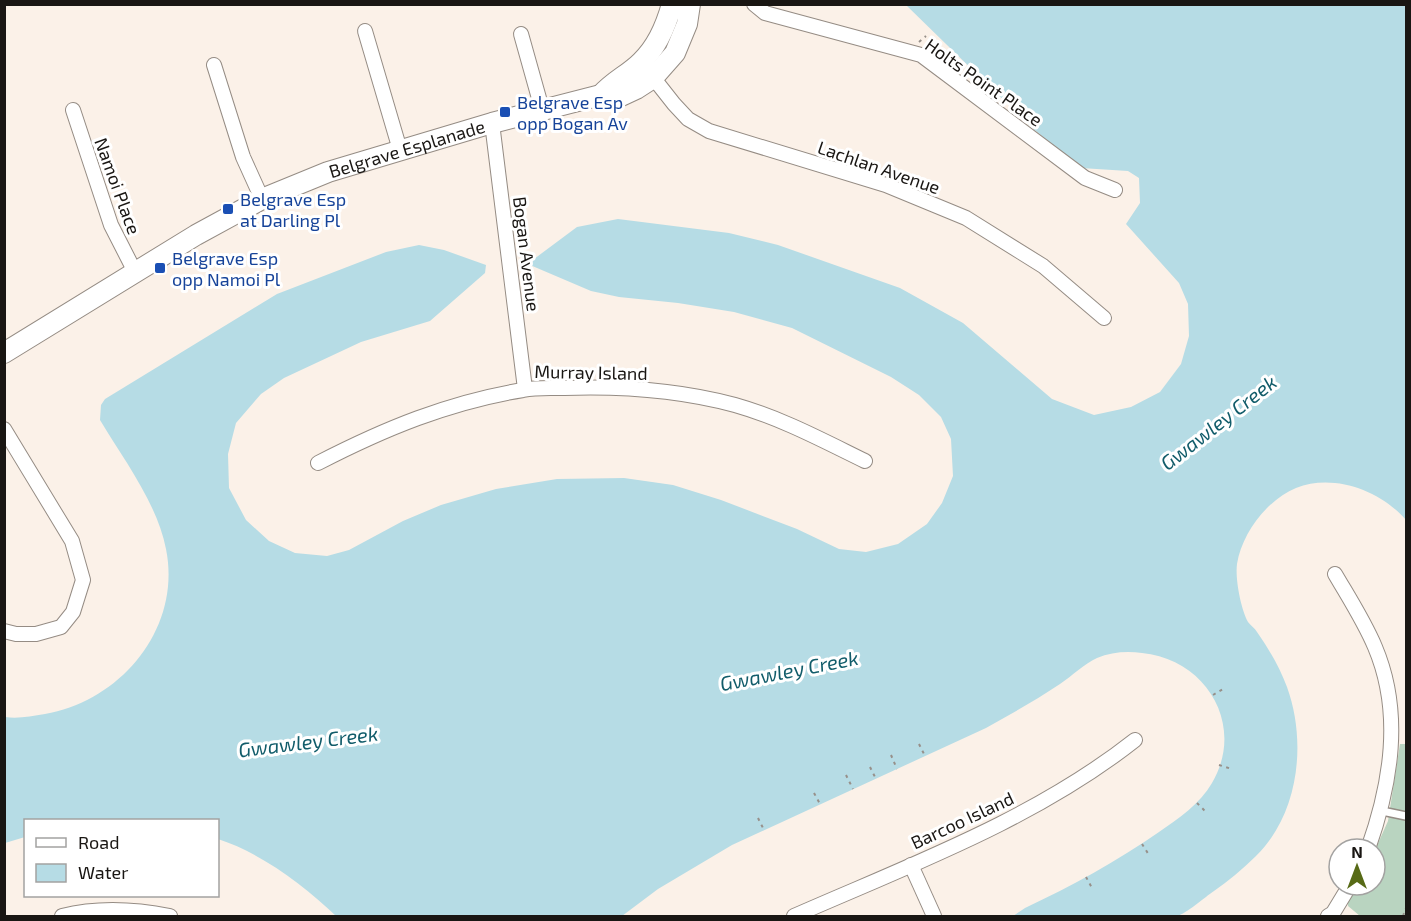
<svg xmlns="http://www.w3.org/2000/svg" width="1411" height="921" font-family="'Exo 2',sans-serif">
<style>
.green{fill:#b9d4c0}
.water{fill:#b6dce5}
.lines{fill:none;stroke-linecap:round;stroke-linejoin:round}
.lane-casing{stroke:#958c84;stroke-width:10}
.street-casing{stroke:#958c84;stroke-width:16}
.secondary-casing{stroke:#958c84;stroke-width:22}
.path{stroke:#97908a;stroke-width:2;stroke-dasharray:3 4.5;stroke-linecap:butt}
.lane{stroke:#fff;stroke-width:7}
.street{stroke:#fff;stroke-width:14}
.secondary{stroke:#fff;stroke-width:20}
.transit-dot{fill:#1a4fb4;stroke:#fff;stroke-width:2}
.labels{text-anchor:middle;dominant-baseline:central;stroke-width:6;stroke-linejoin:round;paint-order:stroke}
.street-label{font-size:18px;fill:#191613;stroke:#fff}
.transit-label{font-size:18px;fill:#164399;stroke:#fff;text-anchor:start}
.water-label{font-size:20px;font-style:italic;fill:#115c6a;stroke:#fff}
</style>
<rect width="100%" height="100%" fill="#fbf1e8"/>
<!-- green -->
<path class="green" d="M1400 744H1406V916H1360L1348 906V900L1356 885H1375V850L1388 821Z"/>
<!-- water -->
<path class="water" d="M906 5H1406V520C1381 491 1334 473 1296 488 1267 500 1242 533 1237 564 1235 579 1241 609 1248 622 1250 625 1255 628 1257 632 1269 649 1280 668 1287 687 1307 742 1299 814 1256 856 1243 869 1228 881 1214 891 1205 897 1186 914 1177 916 1163 920 1145 916 1131 916 1092 916 1053 916 1013 916L1025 908C1072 886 1117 861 1159 832 1179 818 1200 804 1212 783 1246 725 1206 659 1142 653 1127 651 1111 652 1097 658 1084 664 1072 676 1060 684 1036 700 1011 714 986 728L732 845 658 889 622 916H336C304 885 261 853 218 839V820H26L25 837 5 843V717C19 719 31 716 45 714 121 701 182 628 166 549 157 503 124 460 100 420L101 405 105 399 277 294 386 252 419 245 444 250 486 265 485 273 430 321 361 342 284 378 261 394 236 423 228 454 229 488 246 520 269 541 295 553 327 556 349 550 403 521 441 505 496 489 557 479 624 478 673 485 721 500 797 529 839 549 866 552 898 544 927 524 942 503 953 476 951 439 941 417 919 395 891 377 792 328 734 312 678 303 619 297 591 291 530 265 534 259 577 227 618 219 729 233 778 245 900 288 963 323 1052 399 1094 415 1131 407 1160 392 1181 364 1189 336 1188 304 1179 283 1126 224 1140 203 1139 178 1128 171 1081 168 1031 127Z"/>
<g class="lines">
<defs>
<path id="lane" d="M1382 811 1406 816"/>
<g id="street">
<path d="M754 4 765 13 921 55 1085 178 1115 190"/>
<path d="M365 31 400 150"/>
<path d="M521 34 542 109"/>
<path d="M214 65 243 157 262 199"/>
<path d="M648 71 674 104 688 119 709 131 886 185 966 218 1043 266 1104 318"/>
<path d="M73 110 111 225 135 272"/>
<path d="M492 123 525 389"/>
<path d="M4 429 72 541 83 580 73 612 61 627 36 634H16L4 631"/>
<path d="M318 463C384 429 449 402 523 390 536 387 550 388 564 388 621 386 679 390 735 405 781 418 822 440 865 461"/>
<path d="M1335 574C1349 598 1364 621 1375 647 1403 713 1391 784 1368 849"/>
<path d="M911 865 934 916"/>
<path d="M62 916C98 907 134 909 170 916"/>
<path d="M794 916C910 865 1035 819 1135 740"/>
<path d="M1328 916 1333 913 1350 885"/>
</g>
<g id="secondary">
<path d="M601 95C613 81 628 75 641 62 657 47 666 26 672 4"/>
<path id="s1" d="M4 353 196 235 262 199 328 172 492 123 601 95 621 96 636 89 653 78 675 53 687 24 690 4"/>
</g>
</defs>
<!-- lane casing -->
<use href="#lane" class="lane-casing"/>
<!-- street casing -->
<use href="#street" class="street-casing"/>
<!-- secondary casing -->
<use href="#secondary" class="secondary-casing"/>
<!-- path -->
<g class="path">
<path d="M919 42 926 36"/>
<path d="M1213 695 1225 688"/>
<path d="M919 744 925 756"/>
<path d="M891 755 897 769"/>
<path d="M1219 765 1232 769"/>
<path d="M870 767 876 779"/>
<path d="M846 775 853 789"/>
<path d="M814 793 820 804"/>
<path d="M1197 803 1205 811"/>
<path d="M758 818 764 830"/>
<path d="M1142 844 1149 855"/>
<path d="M1086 877 1092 888"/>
<path d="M1403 916 1406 908"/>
</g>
<!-- lane -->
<use href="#lane" class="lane"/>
<!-- street -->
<use href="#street" class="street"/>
<!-- secondary -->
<use href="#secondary" class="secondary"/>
</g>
<!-- markers -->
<g class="transit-dot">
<rect x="499" y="106" width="12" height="12" rx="3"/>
<rect x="222" y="203" width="12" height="12" rx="3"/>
<rect x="154" y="262" width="12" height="12" rx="3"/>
</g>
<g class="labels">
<!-- street labels -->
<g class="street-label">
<text transform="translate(984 82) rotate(35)">Holts Point Place</text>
<text stroke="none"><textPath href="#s1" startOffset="454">Belgrave Esplanade</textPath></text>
<text transform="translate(879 167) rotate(19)">Lachlan Avenue</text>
<text transform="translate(118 186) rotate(70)">Namoi Place</text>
<text transform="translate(527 254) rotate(83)">Bogan Avenue</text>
<text transform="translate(591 372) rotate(1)">Murray Island</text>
<text transform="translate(962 820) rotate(-25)">Barcoo Island</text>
</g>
<!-- transit labels -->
<g class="transit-label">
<text x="517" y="102">Belgrave Esp<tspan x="517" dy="21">opp Bogan Av</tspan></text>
<text x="240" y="199">Belgrave Esp<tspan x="240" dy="21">at Darling Pl</tspan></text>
<text x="172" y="258">Belgrave Esp<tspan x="172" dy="21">opp Namoi Pl</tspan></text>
</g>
<!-- water labels -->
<g class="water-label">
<text transform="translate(1218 422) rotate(-38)">Gwawley Creek</text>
<text transform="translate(789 670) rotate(-11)">Gwawley Creek</text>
<text transform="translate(308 741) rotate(-7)">Gwawley Creek</text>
</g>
</g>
<!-- border -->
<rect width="1411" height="921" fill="none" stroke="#191613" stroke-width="12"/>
<!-- legend -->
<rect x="24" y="819" width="195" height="78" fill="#ffffff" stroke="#a3a2a1" stroke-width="1.5"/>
<rect x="36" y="838" width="30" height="9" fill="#ffffff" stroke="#a3a2a1" stroke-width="1.5"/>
<text x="78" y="849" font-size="18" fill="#191613">Road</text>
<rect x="36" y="864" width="30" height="18" fill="#b6dce5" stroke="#a3a2a1" stroke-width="1.5"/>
<text x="78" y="879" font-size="18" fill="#191613">Water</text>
<!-- north arrow -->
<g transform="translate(1357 867)"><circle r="28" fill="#ffffff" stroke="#a3a2a1" stroke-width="1.5"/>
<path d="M0-4.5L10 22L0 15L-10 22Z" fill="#576a16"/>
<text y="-9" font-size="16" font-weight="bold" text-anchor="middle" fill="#191613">N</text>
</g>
</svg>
